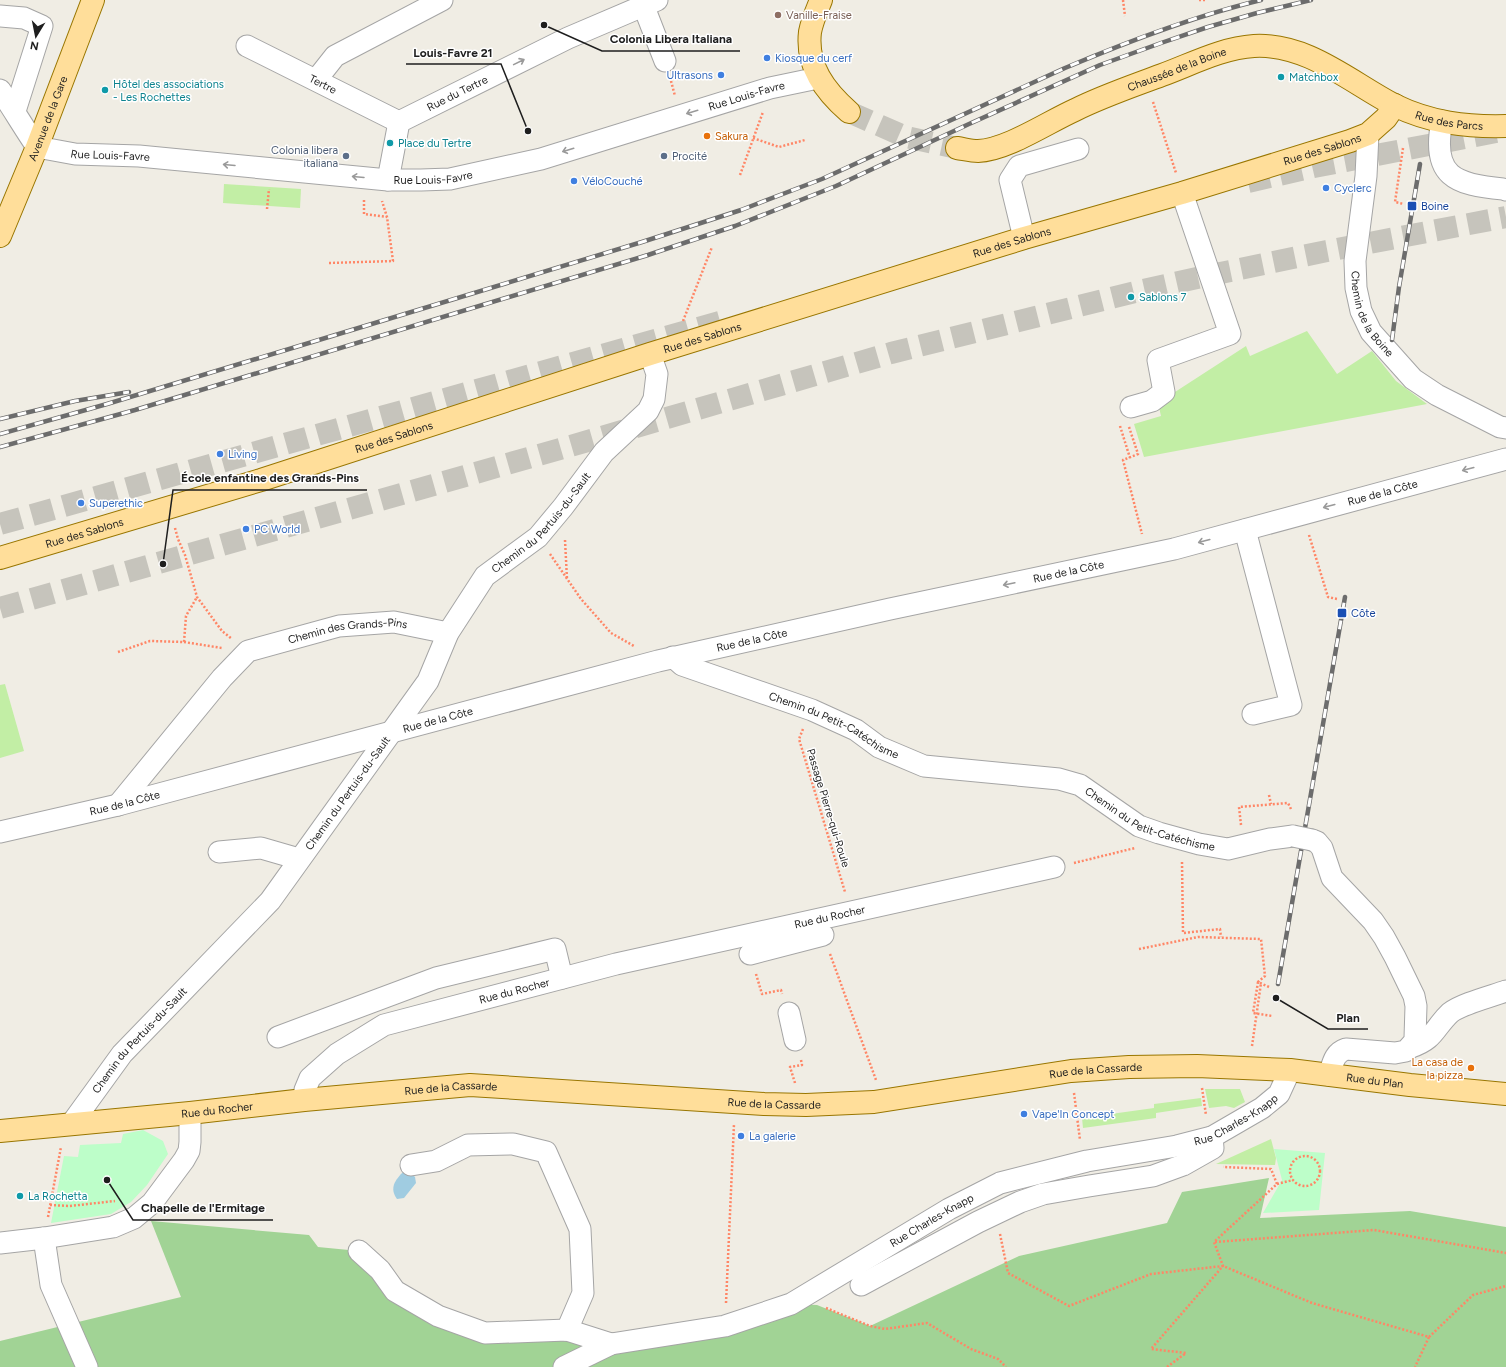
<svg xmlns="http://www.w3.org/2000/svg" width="1506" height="1367" font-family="Figtree,sans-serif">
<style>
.grass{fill:#c2eea5}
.forest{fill:#a1d395}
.park{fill:#bdfec9}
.water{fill:#a0cce1}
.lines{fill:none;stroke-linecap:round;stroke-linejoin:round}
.major-tunnel{stroke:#c6c4bc;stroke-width:22;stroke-dasharray:22 11;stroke-linecap:butt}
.highway-tunnel{stroke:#c6c4bc;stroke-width:22;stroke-dasharray:22 11;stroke-linecap:butt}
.minor-casing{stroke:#a5a5a5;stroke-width:23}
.major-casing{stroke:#997600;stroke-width:24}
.path{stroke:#ff8666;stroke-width:2.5;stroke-dasharray:2 2;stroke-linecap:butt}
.minor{stroke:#fff;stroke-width:21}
.major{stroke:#ffde9a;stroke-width:22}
.rail-casing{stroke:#6c6c6c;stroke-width:4.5}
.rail{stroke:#fff;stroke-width:3;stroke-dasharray:9;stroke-linecap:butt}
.minor-bridge-casing{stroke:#a5a5a5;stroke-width:23;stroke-linecap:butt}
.minor-bridge{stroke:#fff;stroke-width:21}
.oneway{stroke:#9a9a9a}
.education-dot{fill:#8d6e63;stroke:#fff;stroke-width:1.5}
.shop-dot{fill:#3f7fe0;stroke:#fff;stroke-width:1.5}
.culture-dot{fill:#0f9aa8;stroke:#fff;stroke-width:1.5}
.food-dot{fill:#e8710a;stroke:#fff;stroke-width:1.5}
.service-dot{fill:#5c6f8a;stroke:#fff;stroke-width:1.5}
.transit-dot{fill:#1a4fb4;stroke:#fff;stroke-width:1.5}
.labels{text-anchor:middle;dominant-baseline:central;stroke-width:3;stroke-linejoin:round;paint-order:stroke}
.education-label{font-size:11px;fill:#785e54;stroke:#fff;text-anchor:start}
.shop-label{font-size:11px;fill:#366cbe;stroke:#fff;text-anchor:start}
.street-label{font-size:11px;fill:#1e1e1e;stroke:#fff}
.culture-label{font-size:11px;fill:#0d838f;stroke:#fff;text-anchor:start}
.food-label{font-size:11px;fill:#c56008;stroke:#fff;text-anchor:start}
.service-label{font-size:11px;fill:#4e5e75;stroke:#fff;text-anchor:end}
.transit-label{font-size:11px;fill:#164399;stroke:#fff;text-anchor:start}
.leader{fill:none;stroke:#1e1e1e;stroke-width:1.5}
.callout-dot{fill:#1e1e1e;stroke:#fff;stroke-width:1.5}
.callout-label{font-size:12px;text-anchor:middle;font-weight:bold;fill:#1e1e1e;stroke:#fff;stroke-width:3;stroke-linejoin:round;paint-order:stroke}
</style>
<rect width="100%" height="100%" fill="#f0ede4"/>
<!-- grass -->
<g class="grass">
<path d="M224 184 301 189 300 208 223 203Z"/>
<path d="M1307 331 1337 374 1372 351 1396 381 1427 404 1144 457 1134 424 1161 416 1158 403 1246 346 1250 356Z"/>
<path d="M5 684 24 751 0 758V685Z"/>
<path d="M1205 1089H1240L1245 1102 1234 1108 1226 1106 1209 1108Z"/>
<path d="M1201 1098 1202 1106 1156 1113V1118L1083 1128 1082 1118 1154 1108V1104Z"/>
<path d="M1271 1139 1276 1158 1275 1165 1216 1164Z"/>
</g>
<!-- forest -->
<path class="forest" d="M1269 1178 1260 1218 1410 1211 1506 1227V1367H0V1341L181 1297 151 1221 309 1235 318 1247 359 1251 438 1316 611 1344 791 1304 817 1305 870 1326 1019 1256 1167 1223 1182 1192Z"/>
<!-- park -->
<g class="park">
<path d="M143 1130 163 1141 168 1154 147 1185 131 1202 111 1214 51 1223 64 1156 78 1157 80 1145 121 1143 123 1134Z"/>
<path d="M1274 1149 1325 1153 1319 1210 1263 1213 1282 1180Z"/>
</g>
<!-- water -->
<path class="water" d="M404 1171H409L415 1177 416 1183 404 1198 397 1199C389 1188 395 1180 404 1171Z"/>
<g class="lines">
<!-- major-tunnel -->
<path class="major-tunnel" d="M849 112 906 137 957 148"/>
<!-- highway-tunnel -->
<g class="highway-tunnel">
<path d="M1248 182 1314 167 1501 131"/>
<path d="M0 524 730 319"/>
<path d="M0 608 560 449 891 353 1143 290 1201 277 1327 251 1506 217"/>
</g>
<defs>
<g id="minor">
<path d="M644 7 665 61"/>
<path d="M0 16 24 18 42 26 15 111"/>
<path id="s1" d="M247 46 399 122"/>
<path d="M316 80 335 56 442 0"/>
<path id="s2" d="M0 90C13 109 24 128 37 147L75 154 139 156 388 180H421L450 179 541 159 770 88 818 78"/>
<path d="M1442 121C1431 176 1455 185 1503 189L1506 190"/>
<path id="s3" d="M1368 134 1366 176 1355 261 1356 288 1361 311 1371 332 1413 379 1437 395 1500 427 1506 428"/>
<path id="s4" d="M388 180 399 122 568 38 657 0"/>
<path d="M1024 238 1010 180 1019 166 1078 149"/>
<path d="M1131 407 1152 401 1164 392 1158 360 1230 334 1182 193"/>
<path d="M1245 530 1291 705 1253 714"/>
<path id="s5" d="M673 657 682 665 812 710 856 730 879 747 924 766 1059 779 1080 785 1139 826 1159 833 1199 844 1228 849 1270 839 1293 836"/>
<path id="s6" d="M118 805 222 678 248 651 339 626 394 622 448 633"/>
<path id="s7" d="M0 832 118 805 658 661 890 609 1174 549 1506 459"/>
<path d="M1312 840 1317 842 1322 848 1332 878 1373 921 1384 937 1395 957 1414 996 1416 1006 1415 1038 1414 1042 1406 1051 1395 1053 1346 1049C1334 1053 1333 1063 1329 1075"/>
<path d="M219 852 261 848 299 859"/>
<path d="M750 954 823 935"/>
<path d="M789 1013 795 1040"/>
<path d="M278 1037 436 978 555 949 562 978"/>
<path d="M1411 1047C1435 1039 1434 1028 1450 1013 1461 1004 1492 996 1506 991"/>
<path id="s8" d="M304 1100 305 1090 310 1078 337 1054 384 1025 616 964 1054 867"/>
<path id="s9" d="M72 1123 122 1054 270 901 428 681 448 633 485 576 538 537 563 507 604 452 648 411 654 399 657 374 650 354"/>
<path d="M411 1165 436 1161 468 1145 513 1144 546 1152 580 1229 583 1293 567 1330"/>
<path d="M44 1238 51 1285 87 1367"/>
<path d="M0 1243 44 1238 113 1227 134 1218 152 1203 184 1160 189 1151 190 1142V1113"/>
<path d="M359 1251 380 1270 395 1291 438 1316 485 1333 567 1330 611 1344"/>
<path d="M861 1285 978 1222 1020 1202 1043 1194 1089 1186 1153 1176 1183 1165 1213 1148 1212 1137"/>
<path id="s10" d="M564 1367 611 1344 725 1326 791 1304 949 1209 1000 1183 1087 1161 1177 1146 1212 1137 1262 1108 1279 1094 1290 1070"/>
</g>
<g id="major">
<path d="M821 0C817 10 812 21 810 32 806 66 825 91 849 112"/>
<path id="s11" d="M957 148C964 149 971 151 978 151 1007 150 1048 122 1075 110 1103 96 1133 86 1162 75 1192 64 1222 48 1254 46 1307 43 1350 82 1394 105 1431 123 1466 127 1506 126"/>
<path id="s12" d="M0 236 37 147 93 0"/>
<path id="s13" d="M0 558 261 480 650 354 1024 238 1182 193 1350 141 1368 134 1386 118 1395 105"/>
<path id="s14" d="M0 1131 190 1113 304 1100 470 1085 764 1104 806 1105 874 1102 1071 1071 1129 1067 1197 1066 1290 1070 1410 1085 1506 1094"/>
</g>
</defs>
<!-- minor casing -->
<use href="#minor" class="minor-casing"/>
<!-- major casing -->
<use href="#major" class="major-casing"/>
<!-- path -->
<g class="path">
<path d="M1123 0 1125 16"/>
<path d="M1199 0H1205"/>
<path d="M671 81 675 96"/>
<path d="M1153 102 1176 173"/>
<path d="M753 138 779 147 805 140"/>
<path d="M1403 148 1395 202 1404 204"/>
<path d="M740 175 763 112"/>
<path d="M364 200V214L387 217"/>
<path d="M267 209 269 189"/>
<path d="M329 263 393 261 387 217 382 201"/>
<path d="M683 321 712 247"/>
<path d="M1120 426 1130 458"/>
<path d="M1129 427 1138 454 1123 460 1142 534"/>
<path d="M175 528 178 539 185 555 197 597 222 631 232 639"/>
<path d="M1309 535 1328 597 1337 599"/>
<path d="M565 540 567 579"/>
<path d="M550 554 581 599 611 633 634 646"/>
<path d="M184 642 222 648"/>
<path d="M118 652 150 641 184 642 186 616 197 597"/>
<path d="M803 729 799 739 845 892"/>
<path d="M1269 795 1271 804"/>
<path d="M1241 825 1239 807 1288 803 1291 809"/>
<path d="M1182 862 1183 933 1220 929 1221 937"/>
<path d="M1074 863 1135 848"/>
<path d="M1139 949 1198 937 1261 939 1265 976 1258 982"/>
<path d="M830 954 876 1080"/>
<path d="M756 974 762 994 781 990 782 994"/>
<path d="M1269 987 1258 982 1253 1013 1272 1016"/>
<path d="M1252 1046 1261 983"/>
<path d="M795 1083 790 1067 802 1065 801 1060"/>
<path d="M1202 1088 1206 1115"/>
<path d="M1074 1093 1080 1140"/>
<circle cx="1305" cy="1171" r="15"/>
<path d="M1277 1184 1293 1180"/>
<path d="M50 1205 70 1206 115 1201"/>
<path d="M48 1217 61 1147"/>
<path d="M1000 1234 1008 1273 1069 1306 1151 1274 1223 1266 1312 1303 1429 1337 1415 1367"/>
<path d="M1215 1242 1374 1230 1506 1253"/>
<path d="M726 1303 734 1124"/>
<path d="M826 1308 870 1326 885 1329 927 1323 971 1349 998 1359 1006 1367"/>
<path d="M1429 1337 1473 1295 1506 1286"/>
<path d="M1167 1367 1186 1353 1151 1349 1223 1266 1214 1242 1277 1184 1271 1169 1223 1167"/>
</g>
<!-- minor -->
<use href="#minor" class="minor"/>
<!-- major -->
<use href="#major" class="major"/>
<defs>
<g id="rail">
<path d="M1392 340 1399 287 1420 164"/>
<path d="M0 419 75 401 129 392"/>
<path d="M0 434 107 404 365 326 642 242 741 210 822 179 1065 68C1129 41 1194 16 1261 0"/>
<path d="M0 447 135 410 648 255 735 226 836 186 969 124 1100 65 1161 43 1208 27 1257 13 1311 0"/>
<path d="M1278 984 1345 597"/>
</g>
</defs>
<!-- rail casing -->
<use href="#rail" class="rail-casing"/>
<!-- rail -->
<use href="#rail" class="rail"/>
<defs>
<path id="minor-bridge" d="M1293 836 1312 840"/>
</defs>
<!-- minor-bridge casing -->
<use href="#minor-bridge" class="minor-bridge-casing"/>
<!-- minor-bridge -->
<use href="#minor-bridge" class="minor-bridge"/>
</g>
<!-- one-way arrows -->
<defs><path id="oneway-shaft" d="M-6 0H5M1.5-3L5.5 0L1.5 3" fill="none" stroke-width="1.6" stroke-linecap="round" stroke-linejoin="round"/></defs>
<g class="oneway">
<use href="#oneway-shaft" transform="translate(519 62) rotate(-26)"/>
<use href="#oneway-shaft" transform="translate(692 112) rotate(163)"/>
<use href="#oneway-shaft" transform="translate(568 150) rotate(163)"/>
<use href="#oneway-shaft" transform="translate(229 165) rotate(-175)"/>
<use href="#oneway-shaft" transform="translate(358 177) rotate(-175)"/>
<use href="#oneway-shaft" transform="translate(1468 469) rotate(165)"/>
<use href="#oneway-shaft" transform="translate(1329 506) rotate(165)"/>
<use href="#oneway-shaft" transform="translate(1204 541) rotate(165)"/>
<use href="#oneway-shaft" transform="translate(1009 584) rotate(168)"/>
</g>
<!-- markers -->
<circle class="education-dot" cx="778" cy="15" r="4"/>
<g class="shop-dot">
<circle cx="767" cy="58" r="4"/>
<circle cx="721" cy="75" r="4"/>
<circle cx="574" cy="181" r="4"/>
<circle cx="1326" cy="188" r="4"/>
<circle cx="220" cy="454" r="4"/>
<circle cx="81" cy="503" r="4"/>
<circle cx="246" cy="529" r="4"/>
<circle cx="1024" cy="1114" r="4"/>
<circle cx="741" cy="1136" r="4"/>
</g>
<g class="culture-dot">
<circle cx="1281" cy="77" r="4"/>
<circle cx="105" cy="90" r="4"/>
<circle cx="390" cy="143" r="4"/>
<circle cx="1131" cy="297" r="4"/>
<circle cx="20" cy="1196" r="4"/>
</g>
<g class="food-dot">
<circle cx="707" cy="136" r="4"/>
<circle cx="1471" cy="1068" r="4"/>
</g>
<g class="service-dot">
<circle cx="346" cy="156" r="4"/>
<circle cx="664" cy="156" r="4"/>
</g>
<g class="transit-dot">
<rect x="1407" y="201" width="10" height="10" rx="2"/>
<rect x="1337" y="608" width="10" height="10" rx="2"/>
</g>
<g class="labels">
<!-- education labels -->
<g class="education-label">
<text x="786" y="15">Vanille-Fraise</text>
</g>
<!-- shop labels -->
<g class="shop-label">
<text x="775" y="58">Kiosque du cerf</text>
<text x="713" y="75" text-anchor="end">Ultrasons</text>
<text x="582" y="181">VéloCouché</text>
<text x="1334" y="188">Cyclerc</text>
<text x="228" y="454">Living</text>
<text x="89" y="503">Superethic</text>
<text x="254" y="529">PC World</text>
<text x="1032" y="1114">Vape'In Concept</text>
<text x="749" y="1136">La galerie</text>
</g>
<!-- street labels -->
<g class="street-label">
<text stroke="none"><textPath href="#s11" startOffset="237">Chaussée de la Boine</textPath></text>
<text stroke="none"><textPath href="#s1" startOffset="85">Tertre</textPath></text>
<text stroke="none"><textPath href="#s4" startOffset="124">Rue du Tertre</textPath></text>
<text stroke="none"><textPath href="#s2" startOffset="791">Rue Louis-Favre</textPath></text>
<text stroke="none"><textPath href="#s12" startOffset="127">Avenue de la Gare</textPath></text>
<text stroke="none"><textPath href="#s11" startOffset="530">Rue des Parcs</textPath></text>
<text stroke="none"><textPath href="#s13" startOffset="1384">Rue des Sablons</textPath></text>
<text stroke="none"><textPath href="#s2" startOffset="142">Rue Louis-Favre</textPath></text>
<text stroke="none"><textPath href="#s2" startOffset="466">Rue Louis-Favre</textPath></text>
<text stroke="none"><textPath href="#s13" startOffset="1060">Rue des Sablons</textPath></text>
<text stroke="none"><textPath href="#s3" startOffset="185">Chemin de la Boine</textPath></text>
<text stroke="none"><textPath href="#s13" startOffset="736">Rue des Sablons</textPath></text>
<text stroke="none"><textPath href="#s13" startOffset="412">Rue des Sablons</textPath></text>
<text stroke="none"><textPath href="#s7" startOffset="1424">Rue de la Côte</textPath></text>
<text stroke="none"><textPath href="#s9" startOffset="767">Chemin du Pertuis-du-Sault</textPath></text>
<text stroke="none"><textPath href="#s13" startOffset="88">Rue des Sablons</textPath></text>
<text stroke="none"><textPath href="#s7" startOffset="1100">Rue de la Côte</textPath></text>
<text stroke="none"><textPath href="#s6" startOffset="304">Chemin des Grands-Pins</textPath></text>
<text stroke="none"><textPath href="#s7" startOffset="776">Rue de la Côte</textPath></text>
<text stroke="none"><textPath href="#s7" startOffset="452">Rue de la Côte</textPath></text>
<text stroke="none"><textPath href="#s5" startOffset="176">Chemin du Petit-Catéchisme</textPath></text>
<text stroke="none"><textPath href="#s9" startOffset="431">Chemin du Pertuis-du-Sault</textPath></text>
<text stroke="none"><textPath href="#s7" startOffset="128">Rue de la Côte</textPath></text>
<text transform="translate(828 808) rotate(73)">Passage Pierre-qui-Roule</text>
<text stroke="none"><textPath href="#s5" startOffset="512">Chemin du Petit-Catéchisme</textPath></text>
<text stroke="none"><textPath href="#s8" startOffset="573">Rue du Rocher</textPath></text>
<text stroke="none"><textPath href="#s8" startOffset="249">Rue du Rocher</textPath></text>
<text stroke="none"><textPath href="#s9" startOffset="107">Chemin du Pertuis-du-Sault</textPath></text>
<text stroke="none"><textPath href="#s14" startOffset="1101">Rue de la Cassarde</textPath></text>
<text stroke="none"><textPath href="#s14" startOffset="1381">Rue du Plan</textPath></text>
<text stroke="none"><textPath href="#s14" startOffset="453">Rue de la Cassarde</textPath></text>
<text stroke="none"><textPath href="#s14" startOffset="777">Rue de la Cassarde</textPath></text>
<text stroke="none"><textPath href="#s14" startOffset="218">Rue du Rocher</textPath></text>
<text stroke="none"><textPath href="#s10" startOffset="725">Rue Charles-Knapp</textPath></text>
<text stroke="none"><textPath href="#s10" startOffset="401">Rue Charles-Knapp</textPath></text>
</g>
<!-- culture labels -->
<g class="culture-label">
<text x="1289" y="77">Matchbox</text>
<text x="113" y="84">Hôtel des associations<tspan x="113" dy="13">- Les Rochettes</tspan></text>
<text x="398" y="143">Place du Tertre</text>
<text x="1139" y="297">Sablons 7</text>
<text x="28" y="1196">La Rochetta</text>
</g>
<!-- food labels -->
<g class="food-label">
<text x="715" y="136">Sakura</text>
<text x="1463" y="1062" text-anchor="end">La casa de<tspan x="1463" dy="13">la pizza</tspan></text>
</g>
<!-- service labels -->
<g class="service-label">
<text x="338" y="150">Colonia libera<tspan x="338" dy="13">italiana</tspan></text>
<text x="672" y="156" text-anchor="start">Procité</text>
</g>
<!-- transit labels -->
<g class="transit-label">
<text x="1421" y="206">Boine</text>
<text x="1351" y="613">Côte</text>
</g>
</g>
<!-- callouts -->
<path class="leader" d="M544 25L602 51H740M528 131L501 64H406M163 564L173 490H367M1276 998L1328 1029H1368M107 1180L133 1220H273"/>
<g class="callout-dot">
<circle cx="544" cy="25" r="4"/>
<circle cx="528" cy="131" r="4"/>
<circle cx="163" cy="564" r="4"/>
<circle cx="1276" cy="998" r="4"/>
<circle cx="107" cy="1180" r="4"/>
</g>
<g class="callout-label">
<text x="671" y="43">Colonia Libera Italiana</text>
<text x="453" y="57">Louis-Favre 21</text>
<text x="270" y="482">École enfantine des Grands-Pins</text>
<text x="1348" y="1022">Plan</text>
<text x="203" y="1212">Chapelle de l'Ermitage</text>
</g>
<!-- north arrow -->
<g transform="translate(36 36) rotate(190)" stroke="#ffffff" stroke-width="3" paint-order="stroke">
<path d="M0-3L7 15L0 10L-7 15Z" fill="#1e1e1e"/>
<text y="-6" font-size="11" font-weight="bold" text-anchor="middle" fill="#1e1e1e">N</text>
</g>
</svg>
